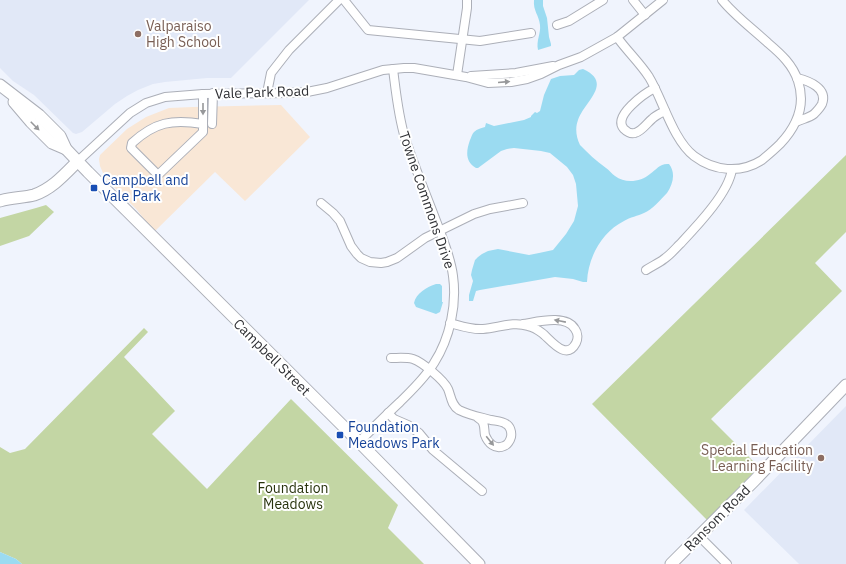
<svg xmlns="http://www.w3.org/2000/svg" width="846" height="564" font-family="'IBM Plex Sans',sans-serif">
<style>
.commercial{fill:#f9e7d6}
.built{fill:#e1e8f7}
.green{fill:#c3d6a4}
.water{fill:#9bdbf1}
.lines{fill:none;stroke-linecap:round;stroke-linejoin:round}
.street-casing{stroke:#acafb8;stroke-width:10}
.secondary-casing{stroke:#acafb8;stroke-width:13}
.street{stroke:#fff;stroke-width:8}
.secondary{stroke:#fff;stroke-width:11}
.oneway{fill:#97989a}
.education-dot{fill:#8d6e63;stroke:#fff;stroke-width:1.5}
.transit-dot{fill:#1a4fb4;stroke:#fff;stroke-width:1.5}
.labels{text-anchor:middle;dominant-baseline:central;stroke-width:4;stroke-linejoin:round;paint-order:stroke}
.education-label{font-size:14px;fill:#785e54;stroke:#fff;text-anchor:start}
.street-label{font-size:14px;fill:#2f3034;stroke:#fff}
.transit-label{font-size:14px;fill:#164399;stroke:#fff;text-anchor:start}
.park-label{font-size:14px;fill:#28330d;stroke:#fff}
</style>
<rect width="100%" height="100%" fill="#f0f4fd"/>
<!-- commercial -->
<path class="commercial" d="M281 105 310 137 245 201 215 172 154 232 137 210 111 184 103 173 100 166 99 159 100 155 127 129 146 117 169 108 193 107Z"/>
<!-- built -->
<g class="built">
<path d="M0 0H309L231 78H207L165 82 153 84 138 90 127 96 115 104 82 132 76 134 73 133 34 95 13 81 0 68Z"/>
<path d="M846 406V564H799L744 510Z"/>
</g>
<!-- green -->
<g class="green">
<path d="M846 155V232L815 263 842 291 711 419 759 467 707 520 592 404Z"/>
<path d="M46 205 54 212 29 236 0 246V218L36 208Z"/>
<path d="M144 328 148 332 124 357 175 411 152 434 207 489 291 399 398 505 388 528 424 564H22L16 559 0 552V447L10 453 25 449Z"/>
</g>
<!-- water -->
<g class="water">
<path d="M534 0H543V6L547 18 549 37 551 44V46L538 50C536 40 541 34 540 25 539 15 533 11 534 0Z"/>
<path d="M583 69C614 83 584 102 578 120 575 128 576 137 580 145 588 153 596 161 606 168 609 170 612 174 615 176 625 184 641 182 650 174 657 169 660 163 669 164 676 173 673 184 667 193 661 199 652 210 644 213 638 216 630 217 624 221 602 232 588 257 587 282H583L573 279 555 277 480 290 476 291 473 301H469V295L473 281 471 275 472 270 475 260 478 257 482 254 488 251 498 249 529 255 539 253 553 250 566 234 574 221 578 206 576 184 573 175 567 167 550 153 541 151 514 148 507 149 501 151 478 168H476C465 162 466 151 470 140 471 138 472 134 474 132 477 129 482 128 485 127L486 123 494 126 524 120 531 117V116L535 112 537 113 540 111 544 95 551 79 560 76 574 75 579 70Z"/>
<path d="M436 284H440L442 286V302H443L440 312 436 314 416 307 414 303C416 293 427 287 436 284Z"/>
<path d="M0 552 16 559 22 564H0Z"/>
</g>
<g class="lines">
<defs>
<g id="street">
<path d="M344 0 368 30 480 41 531 33"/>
<path d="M633 0 645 15"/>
<path d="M557 25 569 21 603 0"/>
<path d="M617 37C627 51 640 63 649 77 663 100 673 140 694 156 714 171 740 174 762 160 768 155 774 150 780 144 797 126 806 105 798 81 793 65 781 54 768 43 753 29 735 16 722 0"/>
<path d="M457 75 467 8V0"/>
<path d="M471 76 516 73 553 66"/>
<path d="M655 88C645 93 612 116 624 129 627 132 631 134 635 133 642 131 647 123 652 119 656 115 661 113 665 111"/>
<path d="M267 93 271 73 289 50 339 0"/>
<path d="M203 94C203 107 203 119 203 132L158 175 131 148 132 143C155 122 172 119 203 124"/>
<path d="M796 122C802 119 809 118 814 114 817 111 820 108 822 104 828 88 809 81 797 78"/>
<path d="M212 124 213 93"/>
<path d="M78 161 130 113 146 103 165 97 203 94 286 93 307 92 327 88 383 70 404 68H414L466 77 488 83 511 82 527 79 541 74 559 65 581 57 617 37 663 0"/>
<path d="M321 203 333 213 340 221 351 246 357 254 361 258 370 262 381 263 387 262 397 258 425 238 474 214 490 209 523 203"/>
<path d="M646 270C652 266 659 263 664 259 670 255 675 249 680 244 696 227 729 193 732 169"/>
<path d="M450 323C461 326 472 330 483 329 498 328 513 321 528 326 533 327 538 330 542 333 550 339 566 362 576 343 578 339 578 333 575 329 566 314 537 322 523 324"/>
<path d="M391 358C398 358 406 357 413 359 422 362 444 380 448 389 451 396 451 405 459 410 469 415 480 417 491 420 496 421 502 421 506 424 510 426 512 432 511 437 510 441 507 445 504 446 495 450 488 443 485 435 484 431 485 427 483 423 482 420 479 419 477 417"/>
<path d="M388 413 394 419 408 425 419 433 433 450 482 491"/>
<path d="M359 442C372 429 386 415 400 402 412 390 425 378 434 363 450 338 457 305 453 276 451 259 444 242 438 226 427 197 415 168 405 138 398 115 396 92 393 69"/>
<path d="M699 536 727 564"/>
</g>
<g id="secondary">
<path d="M0 85 39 115 60 136 66 149 88 172 359 442 479 564"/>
<path d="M14 102 31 122 52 143 66 149"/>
<path d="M0 201C11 197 23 198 34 195 52 189 65 174 78 161"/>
<path d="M671 564 754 481 846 385"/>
</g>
</defs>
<!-- street casing -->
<use href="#street" class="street-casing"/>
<!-- secondary casing -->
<use href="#secondary" class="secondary-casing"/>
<!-- street -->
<use href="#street" class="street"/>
<!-- secondary -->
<use href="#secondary" class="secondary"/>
</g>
<!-- one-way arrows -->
<defs><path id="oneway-solid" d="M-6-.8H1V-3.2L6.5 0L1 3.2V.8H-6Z"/></defs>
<g class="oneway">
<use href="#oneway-solid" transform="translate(504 82) rotate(-5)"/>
<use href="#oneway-solid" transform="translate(203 109) rotate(90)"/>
<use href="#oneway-solid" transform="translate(35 126) rotate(45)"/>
<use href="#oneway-solid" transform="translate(560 321) rotate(-169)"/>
<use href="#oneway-solid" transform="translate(490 441) rotate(51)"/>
</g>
<!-- markers -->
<g class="education-dot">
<circle cx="138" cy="34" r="4"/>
<circle cx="821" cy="458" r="4"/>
</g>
<g class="transit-dot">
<rect x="90" y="184" width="8" height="8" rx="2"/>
<rect x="336" y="431" width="8" height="8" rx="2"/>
</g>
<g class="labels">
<!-- education labels -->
<g class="education-label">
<text x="146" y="26">Valparaiso<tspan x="146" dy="16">High School</tspan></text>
<text x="813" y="450" text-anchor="end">Special Education<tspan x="813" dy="16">Learning Facility</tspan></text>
</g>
<!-- street labels -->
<g class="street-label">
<text transform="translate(262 92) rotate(-2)">Vale Park Road</text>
<text transform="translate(427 200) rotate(71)">Towne Commons Drive</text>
<text transform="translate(272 357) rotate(45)">Campbell Street</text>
<text transform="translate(717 518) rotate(-45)">Ransom Road</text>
</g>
<!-- transit labels -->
<g class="transit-label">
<text x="102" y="180">Campbell and<tspan x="102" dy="16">Vale Park</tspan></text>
<text x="348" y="427">Foundation<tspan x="348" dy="16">Meadows Park</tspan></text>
</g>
<!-- park labels -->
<g class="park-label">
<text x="293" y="488">Foundation<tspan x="293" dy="16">Meadows</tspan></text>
</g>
</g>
</svg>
